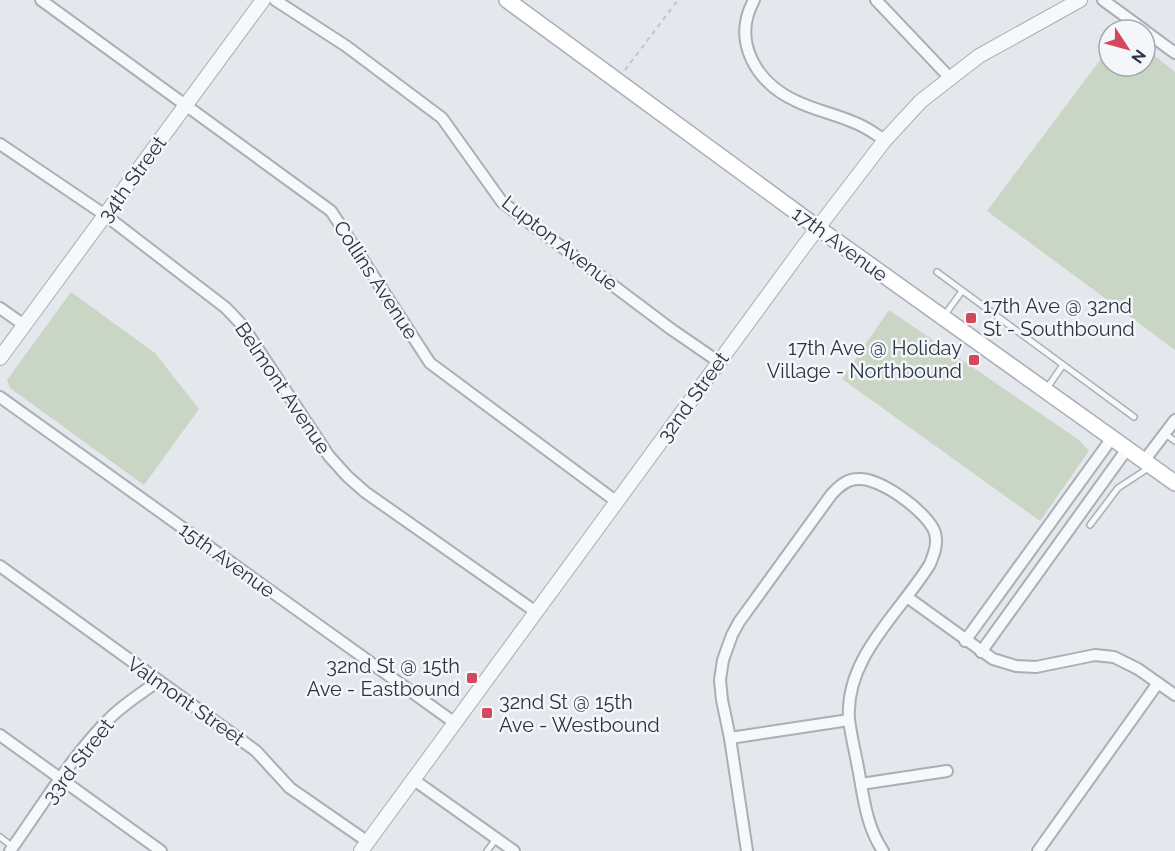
<svg xmlns="http://www.w3.org/2000/svg" width="1175" height="851" font-family="Raleway,sans-serif">
<style>
.green{fill:#c9d6c5}
.lines{fill:none;stroke-linecap:round;stroke-linejoin:round}
.service-casing{stroke:#a9aeb7;stroke-width:8}
.minor-casing{stroke:#a9aeb7;stroke-width:14}
.tertiary-casing{stroke:#a9aeb7;stroke-width:16}
.secondary-casing{stroke:#a9aeb7;stroke-width:18}
.path{stroke:#c2c5cb;stroke-width:2;stroke-dasharray:4.5 4.5;stroke-linecap:butt}
.service{stroke:#f7f8fa;stroke-width:5}
.minor{stroke:#f7f8fa;stroke-width:10}
.tertiary{stroke:#f7f8fa;stroke-width:14}
.secondary{stroke:#fff;stroke-width:15}
.poi-dot{fill:#d1495b;stroke:#f4f6f9;stroke-width:2}
.labels{text-anchor:middle;dominant-baseline:central;stroke-width:5;stroke-linejoin:round;paint-order:stroke}
.street-label{font-size:20px;fill:#2b3445;stroke:#f4f6f9}
.poi-label{font-size:20px;fill:#2b3445;stroke:#f4f6f9;text-anchor:start}
</style>
<rect width="100%" height="100%" fill="#e4e7ec"/>
<!-- green -->
<g class="green">
<path d="M1109 48V66H1145V48L1175 72V350L987 211Z"/>
<path d="M71 292 155 353 199 409 144 485 10 388 7 380Z"/>
<path d="M889 310 1079 440 1089 451 1040 521 842 379Z"/>
</g>
<g class="lines">
<defs>
<g id="service">
<path d="M937 272 1134 417"/>
<path d="M944 316 962 291"/>
<path d="M1047 388 1063 365"/>
<path d="M1165 434 1175 441"/>
<path d="M1090 525 1118 488 1150 467"/>
<path d="M0 837 13 847"/>
<path d="M487 851 496 839"/>
</g>
<g id="minor">
<path d="M41 0 331 211 430 363 617 502"/>
<path d="M275 0 346 46 442 118 502 202 671 329 719 362"/>
<path d="M754 0C731 42 757 83 796 101 814 110 835 114 853 122 865 126 875 134 885 140"/>
<path d="M876 0 950 78"/>
<path d="M1103 0 1144 30"/>
<path d="M1145 31 1175 53"/>
<path d="M0 144 105 215 226 308 242 325 329 456 347 476 365 492 536 612"/>
<path d="M0 308 24 325"/>
<path d="M0 397 455 723"/>
<path d="M1144 461 1175 420"/>
<path d="M0 566 256 751 290 788 368 842"/>
<path d="M907 597 993 659 1016 666 1036 667 1095 655 1114 657 1138 669 1175 695"/>
<path d="M965 641 1112 438"/>
<path d="M981 652 1127 449"/>
<path d="M0 735 161 851"/>
<path d="M730 738 849 720"/>
<path d="M414 780 514 851"/>
<path d="M861 784 947 771"/>
<path d="M10 851C40 809 73 754 110 718 124 704 142 693 158 681"/>
<path d="M747 851 730 738 722 700 720 680 723 660 732 635 739 622 831 495C839 486 847 479 858 479 880 477 929 513 935 533 938 544 934 554 930 564 900 613 845 657 849 719 851 737 856 755 859 773 864 801 867 827 883 851"/>
<path d="M1038 851 1158 683"/>
</g>
<g id="tertiary">
<path d="M0 358 263 0"/>
<path d="M361 851 804 246 885 140 921 101 979 56 1080 0"/>
</g>
<path id="secondary" d="M507 0 818 228 1175 483"/>
</defs>
<!-- service casing -->
<use href="#service" class="service-casing"/>
<!-- minor casing -->
<use href="#minor" class="minor-casing"/>
<!-- tertiary casing -->
<use href="#tertiary" class="tertiary-casing"/>
<!-- secondary casing -->
<use href="#secondary" class="secondary-casing"/>
<!-- path -->
<path class="path" d="M625 70 678 0"/>
<!-- service -->
<use href="#service" class="service"/>
<!-- minor -->
<use href="#minor" class="minor"/>
<!-- tertiary -->
<use href="#tertiary" class="tertiary"/>
<!-- secondary -->
<use href="#secondary" class="secondary"/>
</g>
<!-- markers -->
<g class="poi-dot">
<rect x="965" y="312" width="12" height="12" rx="3"/>
<rect x="968" y="354" width="12" height="12" rx="3"/>
<rect x="466" y="672" width="12" height="12" rx="3"/>
<rect x="481" y="707" width="12" height="12" rx="3"/>
</g>
<g class="labels">
<!-- street labels -->
<g class="street-label">
<text transform="translate(132 179) rotate(-54)">34th Street</text>
<text transform="translate(560 243) rotate(38)">Lupton Avenue</text>
<text transform="translate(840 244) rotate(36)">17th Avenue</text>
<text transform="translate(376 280) rotate(57)">Collins Avenue</text>
<text transform="translate(283 388) rotate(56)">Belmont Avenue</text>
<text transform="translate(693 397) rotate(-54)">32nd Street</text>
<text transform="translate(227 560) rotate(36)">15th Avenue</text>
<text transform="translate(186 701) rotate(35)">Valmont Street</text>
<text transform="translate(78 761) rotate(-52)">33rd Street</text>
</g>
<!-- poi labels -->
<g class="poi-label">
<text x="983" y="306">17th Ave @ 32nd<tspan x="983" dy="23">St - Southbound</tspan></text>
<text x="962" y="348" text-anchor="end">17th Ave @ Holiday<tspan x="962" dy="23">Village - Northbound</tspan></text>
<text x="460" y="666" text-anchor="end">32nd St @ 15th<tspan x="460" dy="23">Ave - Eastbound</tspan></text>
<text x="499" y="702">32nd St @ 15th<tspan x="499" dy="23">Ave - Westbound</tspan></text>
</g>
</g>
<!-- north arrow -->
<g transform="translate(1127 48) rotate(126)"><circle r="28" fill="#f4f6f9" stroke="#a4a8b1" stroke-width="1.5"/>
<path d="M0-4.5L10 22L0 15L-10 22Z" fill="#d1495b"/>
<text y="-9" font-size="16" font-weight="bold" text-anchor="middle" fill="#2b3445">N</text>
</g>
</svg>
